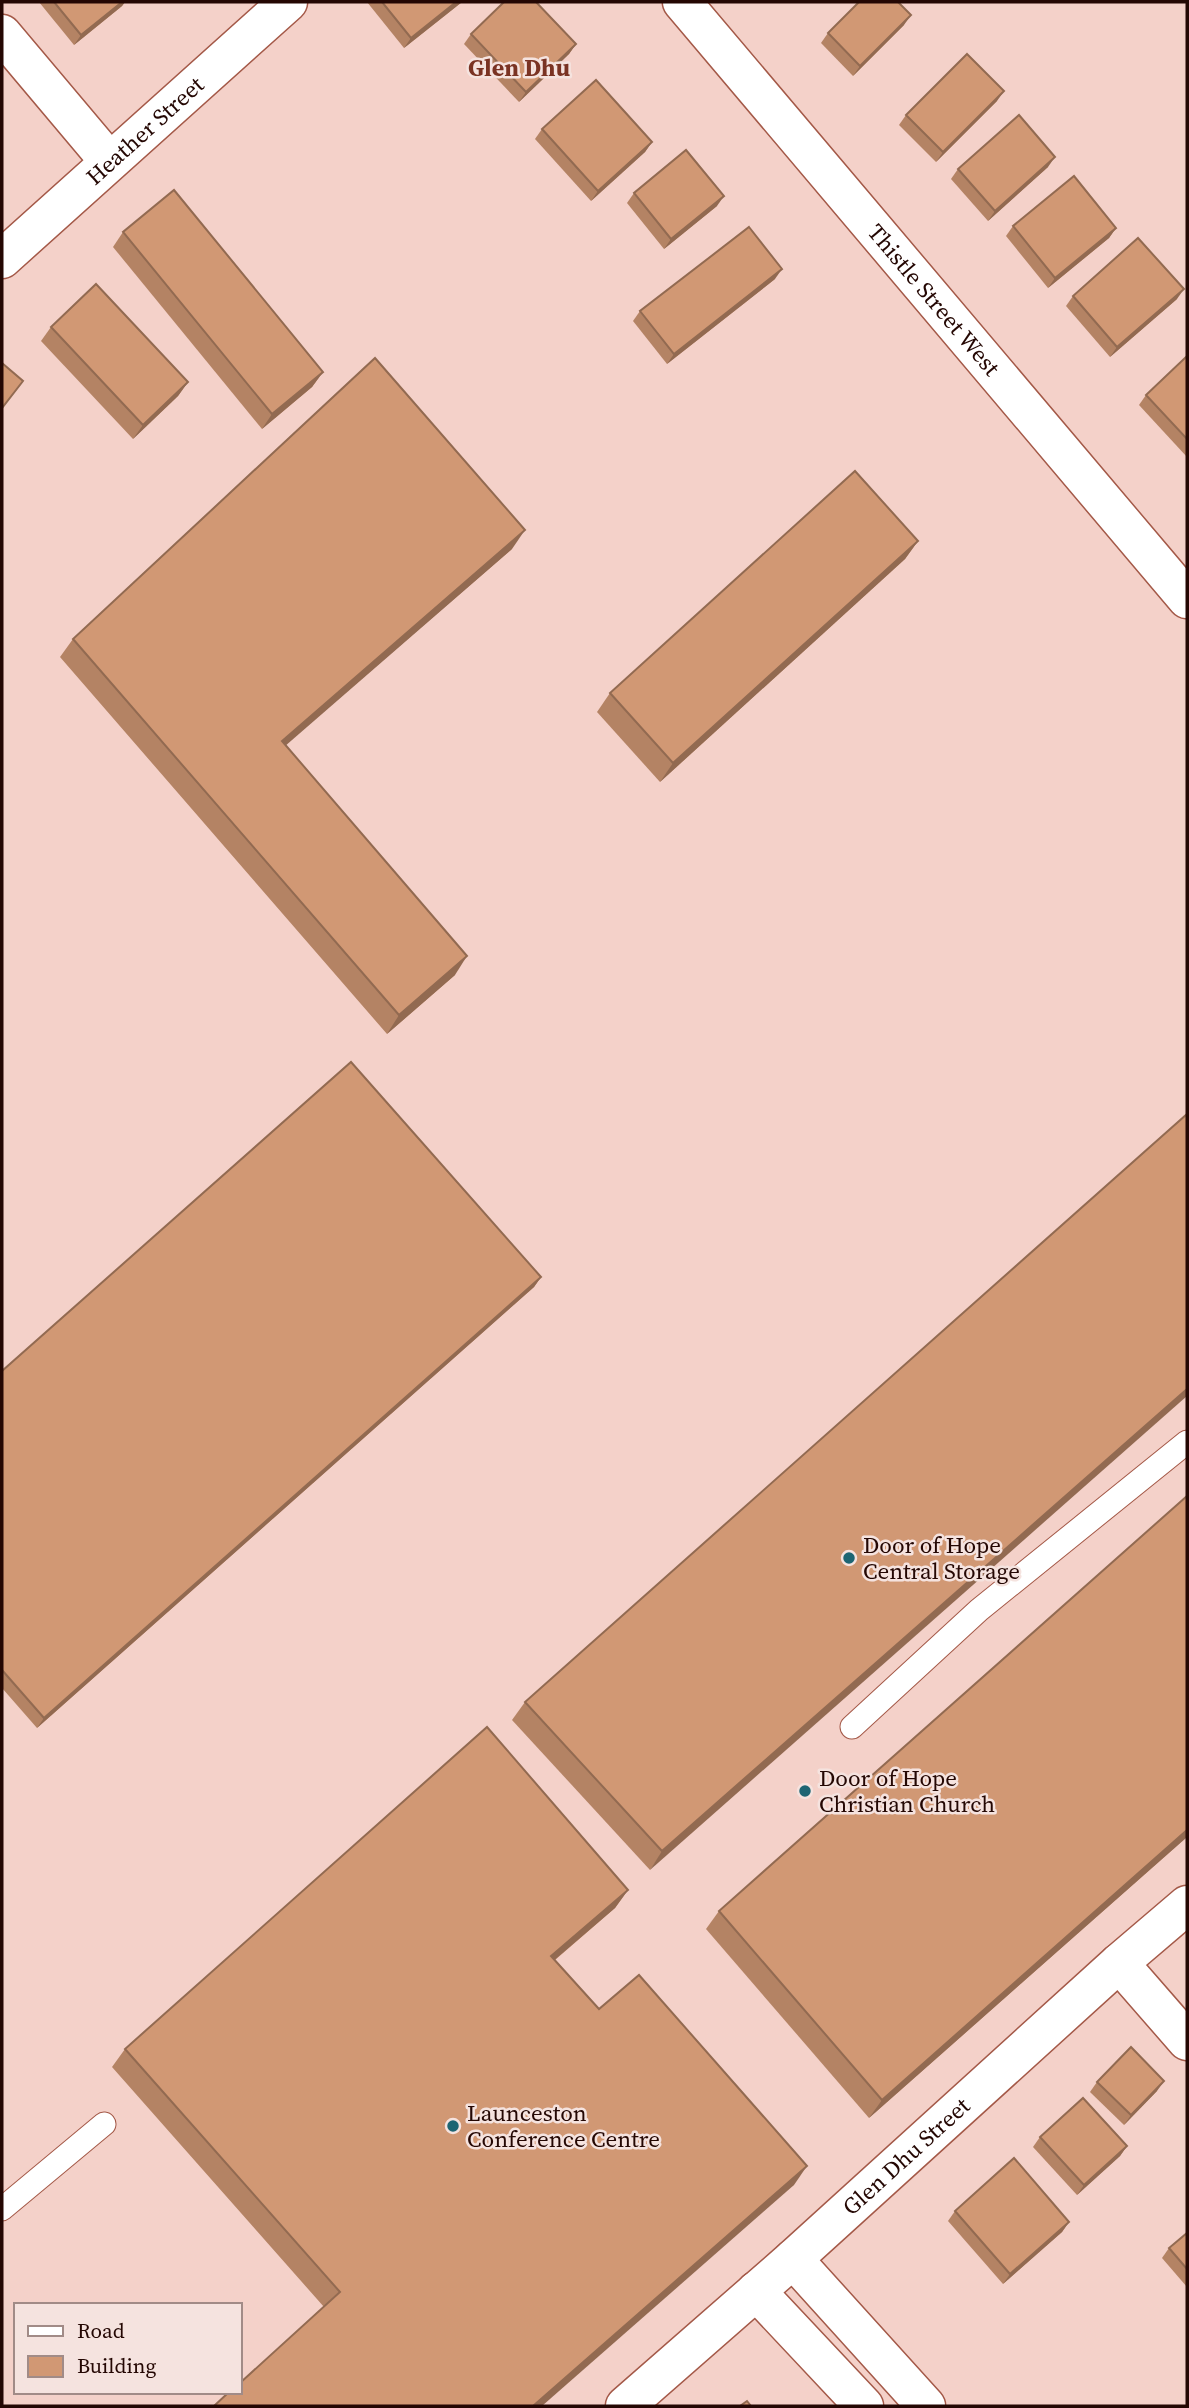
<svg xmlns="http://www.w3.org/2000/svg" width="1189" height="2408" font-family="'Source Serif 4',serif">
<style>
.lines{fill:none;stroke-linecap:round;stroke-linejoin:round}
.lane-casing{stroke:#a45948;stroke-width:25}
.street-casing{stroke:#a45948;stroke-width:41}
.secondary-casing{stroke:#a45948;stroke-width:41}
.lane{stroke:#fff;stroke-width:23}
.street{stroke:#fff;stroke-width:38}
.secondary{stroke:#fff;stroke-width:38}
.wall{fill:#b48364}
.shaded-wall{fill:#926a51}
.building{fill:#d19874;stroke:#926a51;stroke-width:2}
.poi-dot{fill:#1d6573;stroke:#f5e3df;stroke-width:2.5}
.labels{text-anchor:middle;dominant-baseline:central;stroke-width:5;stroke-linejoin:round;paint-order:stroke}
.street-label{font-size:23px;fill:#240703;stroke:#f5e3df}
.poi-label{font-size:23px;fill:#240703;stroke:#f5e3df;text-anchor:start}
.neighbourhood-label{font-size:24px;font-weight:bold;fill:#7a3323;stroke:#f5e3df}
</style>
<rect width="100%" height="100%" fill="#f4d1c9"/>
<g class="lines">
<defs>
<g id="lane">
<path d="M852 1727 979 1610 1187 1442"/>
<path d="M2 2209 104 2124"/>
</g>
<g id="street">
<path id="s1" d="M682 2 1187 599"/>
<path d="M2 34 109 161"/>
<path id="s2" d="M2 259 288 2"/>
<path d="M1119 1963 1187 2041"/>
</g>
<g id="secondary">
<path d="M793 2259 926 2406"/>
<path d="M756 2291 864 2406"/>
<path id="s3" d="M625 2406 793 2259 1119 1963 1187 1905"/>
</g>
</defs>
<!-- lane casing -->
<use href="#lane" class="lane-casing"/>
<!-- street casing -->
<use href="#street" class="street-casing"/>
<!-- secondary casing -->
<use href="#secondary" class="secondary-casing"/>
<!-- lane -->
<use href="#lane" class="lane"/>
<!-- street -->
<use href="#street" class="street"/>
<!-- secondary -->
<use href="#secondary" class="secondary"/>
</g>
<!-- wall -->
<g class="wall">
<path d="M39 2H125L122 6 74 45Z"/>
<path d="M367 2H462L404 48Z"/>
<path d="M904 25 853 76 821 43 828 33Z"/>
<path d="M471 34 576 44 569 54 519 102 464 44Z"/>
<path d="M997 101 936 162 899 125 906 115Z"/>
<path d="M542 129 652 142 645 152 591 201 535 139Z"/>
<path d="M1048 167 988 221 951 179 958 169Z"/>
<path d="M634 193 717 206 664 249 627 203Z"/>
<path d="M1013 226 1116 228 1109 238 1048 288 1006 236Z"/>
<path d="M123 232 323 372 312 387 262 429 113 247Z"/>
<path d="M775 279 667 364 633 321 640 311Z"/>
<path d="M1073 296 1177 299 1110 357 1066 306Z"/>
<path d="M51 327 188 382 178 396 133 439 41 341Z"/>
<path d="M1187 356V457L1139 405 1146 395Z"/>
<path d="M918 541 905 559 660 782 597 712 610 693Z"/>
<path d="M512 549 285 745 455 975 387 1034 60 657 73 639Z"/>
<path d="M1187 1114 650 1870 512 1720 525 1702Z"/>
<path d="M541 1277 534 1287 37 1728 2 1688V1371Z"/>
<path d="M1187 1496V1837L869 2118 706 1929 719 1911Z"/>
<path d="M628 1890 615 1908 555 1960 599 2009 794 2185 324 2307 112 2067 125 2049Z"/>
<path d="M1097 2082 1157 2091 1124 2125 1090 2092Z"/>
<path d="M1040 2137 1127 2146 1120 2156 1077 2195 1033 2147Z"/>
<path d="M955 2211 1069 2222 1062 2232 1003 2284 948 2221Z"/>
<path d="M1187 2233V2287L1162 2258 1169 2248Z"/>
</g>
<!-- shaded-wall -->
<g class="shaded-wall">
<path d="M122 2H125L122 6 74 45 81 35Z"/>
<path d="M456 2H462L404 48 411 38Z"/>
<path d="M911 15 904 25 853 76 860 66Z"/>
<path d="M576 44 569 54 519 102 526 92Z"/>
<path d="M1004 91 997 101 936 162 943 152Z"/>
<path d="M652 142 645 152 591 201 598 191Z"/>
<path d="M1055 157 1048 167 988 221 995 211Z"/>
<path d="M724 196 717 206 664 249 671 239Z"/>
<path d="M1116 228 1109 238 1048 288 1055 278Z"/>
<path d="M782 269 775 279 667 364 674 354Z"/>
<path d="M1184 289 1177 299 1110 357 1117 347Z"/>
<path d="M323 372 312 387 262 429 272 414Z"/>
<path d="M188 382 178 396 133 439 143 425Z"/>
<path d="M525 530 512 549 269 760 282 741Z"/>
<path d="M918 541 905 559 660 782 673 763Z"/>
<path d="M467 956 455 975 387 1034 399 1015Z"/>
<path d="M541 1277 534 1287 37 1728 44 1718Z"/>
<path d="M1187 1389V1396L650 1870 662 1851Z"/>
<path d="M1187 1830V1837L869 2118 882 2100Z"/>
<path d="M628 1890 615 1908 538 1974 551 1956Z"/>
<path d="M1164 2081 1157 2091 1124 2125 1131 2115Z"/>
<path d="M1127 2146 1120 2156 1077 2195 1084 2185Z"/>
<path d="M807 2166 794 2185 542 2406H533Z"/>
<path d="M1069 2222 1062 2232 1003 2284 1010 2274Z"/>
</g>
<!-- building -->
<g class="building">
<path d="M54 2H122L81 35Z"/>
<path d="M382 2H456L411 38Z"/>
<path d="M504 2H536L576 44 526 92 471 34Z"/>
<path d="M859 2H898L911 15 860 66 828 33Z"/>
<path d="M967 54 1004 91 943 152 906 115Z"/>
<path d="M596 80 652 142 598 191 542 129Z"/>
<path d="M1019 115 1055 157 995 211 958 169Z"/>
<path d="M686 150 724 196 671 239 634 193Z"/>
<path d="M1074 176 1116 228 1055 278 1013 226Z"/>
<path d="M174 190 323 372 272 414 123 232Z"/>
<path d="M749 227 782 269 674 354 640 311Z"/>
<path d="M1138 238 1184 289 1117 347 1073 296Z"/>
<path d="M96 284 188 382 143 425 51 327Z"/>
<path d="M1187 356V439L1146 395Z"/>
<path d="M375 358 525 530 282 741 467 956 399 1015 73 639Z"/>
<path d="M2 363 23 381 2 408Z"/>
<path d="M855 471 918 541 673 763 610 693Z"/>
<path d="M351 1062 541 1277 44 1718 2 1670V1371Z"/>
<path d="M1187 1114V1389L662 1851 525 1702Z"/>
<path d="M1187 1496V1830L882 2100 719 1911Z"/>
<path d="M487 1727 628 1890 551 1956 599 2009 639 1975 807 2166 533 2406H214L229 2392H240V2383L340 2292 125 2049Z"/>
<path d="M1131 2047 1164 2081 1131 2115 1097 2082Z"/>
<path d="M1083 2098 1127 2146 1084 2185 1040 2137Z"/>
<path d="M1014 2158 1069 2222 1010 2274 955 2211Z"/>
<path d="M1187 2233V2269L1169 2248Z"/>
<path d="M747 2401 751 2406H740Z"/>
</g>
<!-- markers -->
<g class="poi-dot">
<circle cx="849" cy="1558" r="7"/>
<circle cx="805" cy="1791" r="7"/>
<circle cx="453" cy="2126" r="7"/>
</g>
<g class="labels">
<!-- street labels -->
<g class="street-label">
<text stroke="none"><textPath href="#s2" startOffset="192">Heather Street</textPath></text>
<text stroke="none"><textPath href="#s1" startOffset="390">Thistle Street West</textPath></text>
<text stroke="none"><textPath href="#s3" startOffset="376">Glen Dhu Street</textPath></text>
</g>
<!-- poi labels -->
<g class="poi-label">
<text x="863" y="1545">Door of Hope<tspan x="863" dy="26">Central Storage</tspan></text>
<text x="819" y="1778">Door of Hope<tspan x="819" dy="26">Christian Church</tspan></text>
<text x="467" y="2113">Launceston<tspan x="467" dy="26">Conference Centre</tspan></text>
</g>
<!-- neighbourhood labels -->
<g class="neighbourhood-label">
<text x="519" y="67">Glen Dhu</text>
</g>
</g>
<!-- border -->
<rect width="1189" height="2408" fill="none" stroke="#240703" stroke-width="7"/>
<!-- legend -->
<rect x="14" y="2303" width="228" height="91" fill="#f5e3df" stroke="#a18b87" stroke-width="2"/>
<rect x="28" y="2326" width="35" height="10" fill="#ffffff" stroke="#a18b87" stroke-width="2"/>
<text x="77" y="2338" font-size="21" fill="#240703">Road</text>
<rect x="28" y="2356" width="35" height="21" fill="#d19874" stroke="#a18b87" stroke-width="2"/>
<text x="77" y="2373" font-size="21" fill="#240703">Building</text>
</svg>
